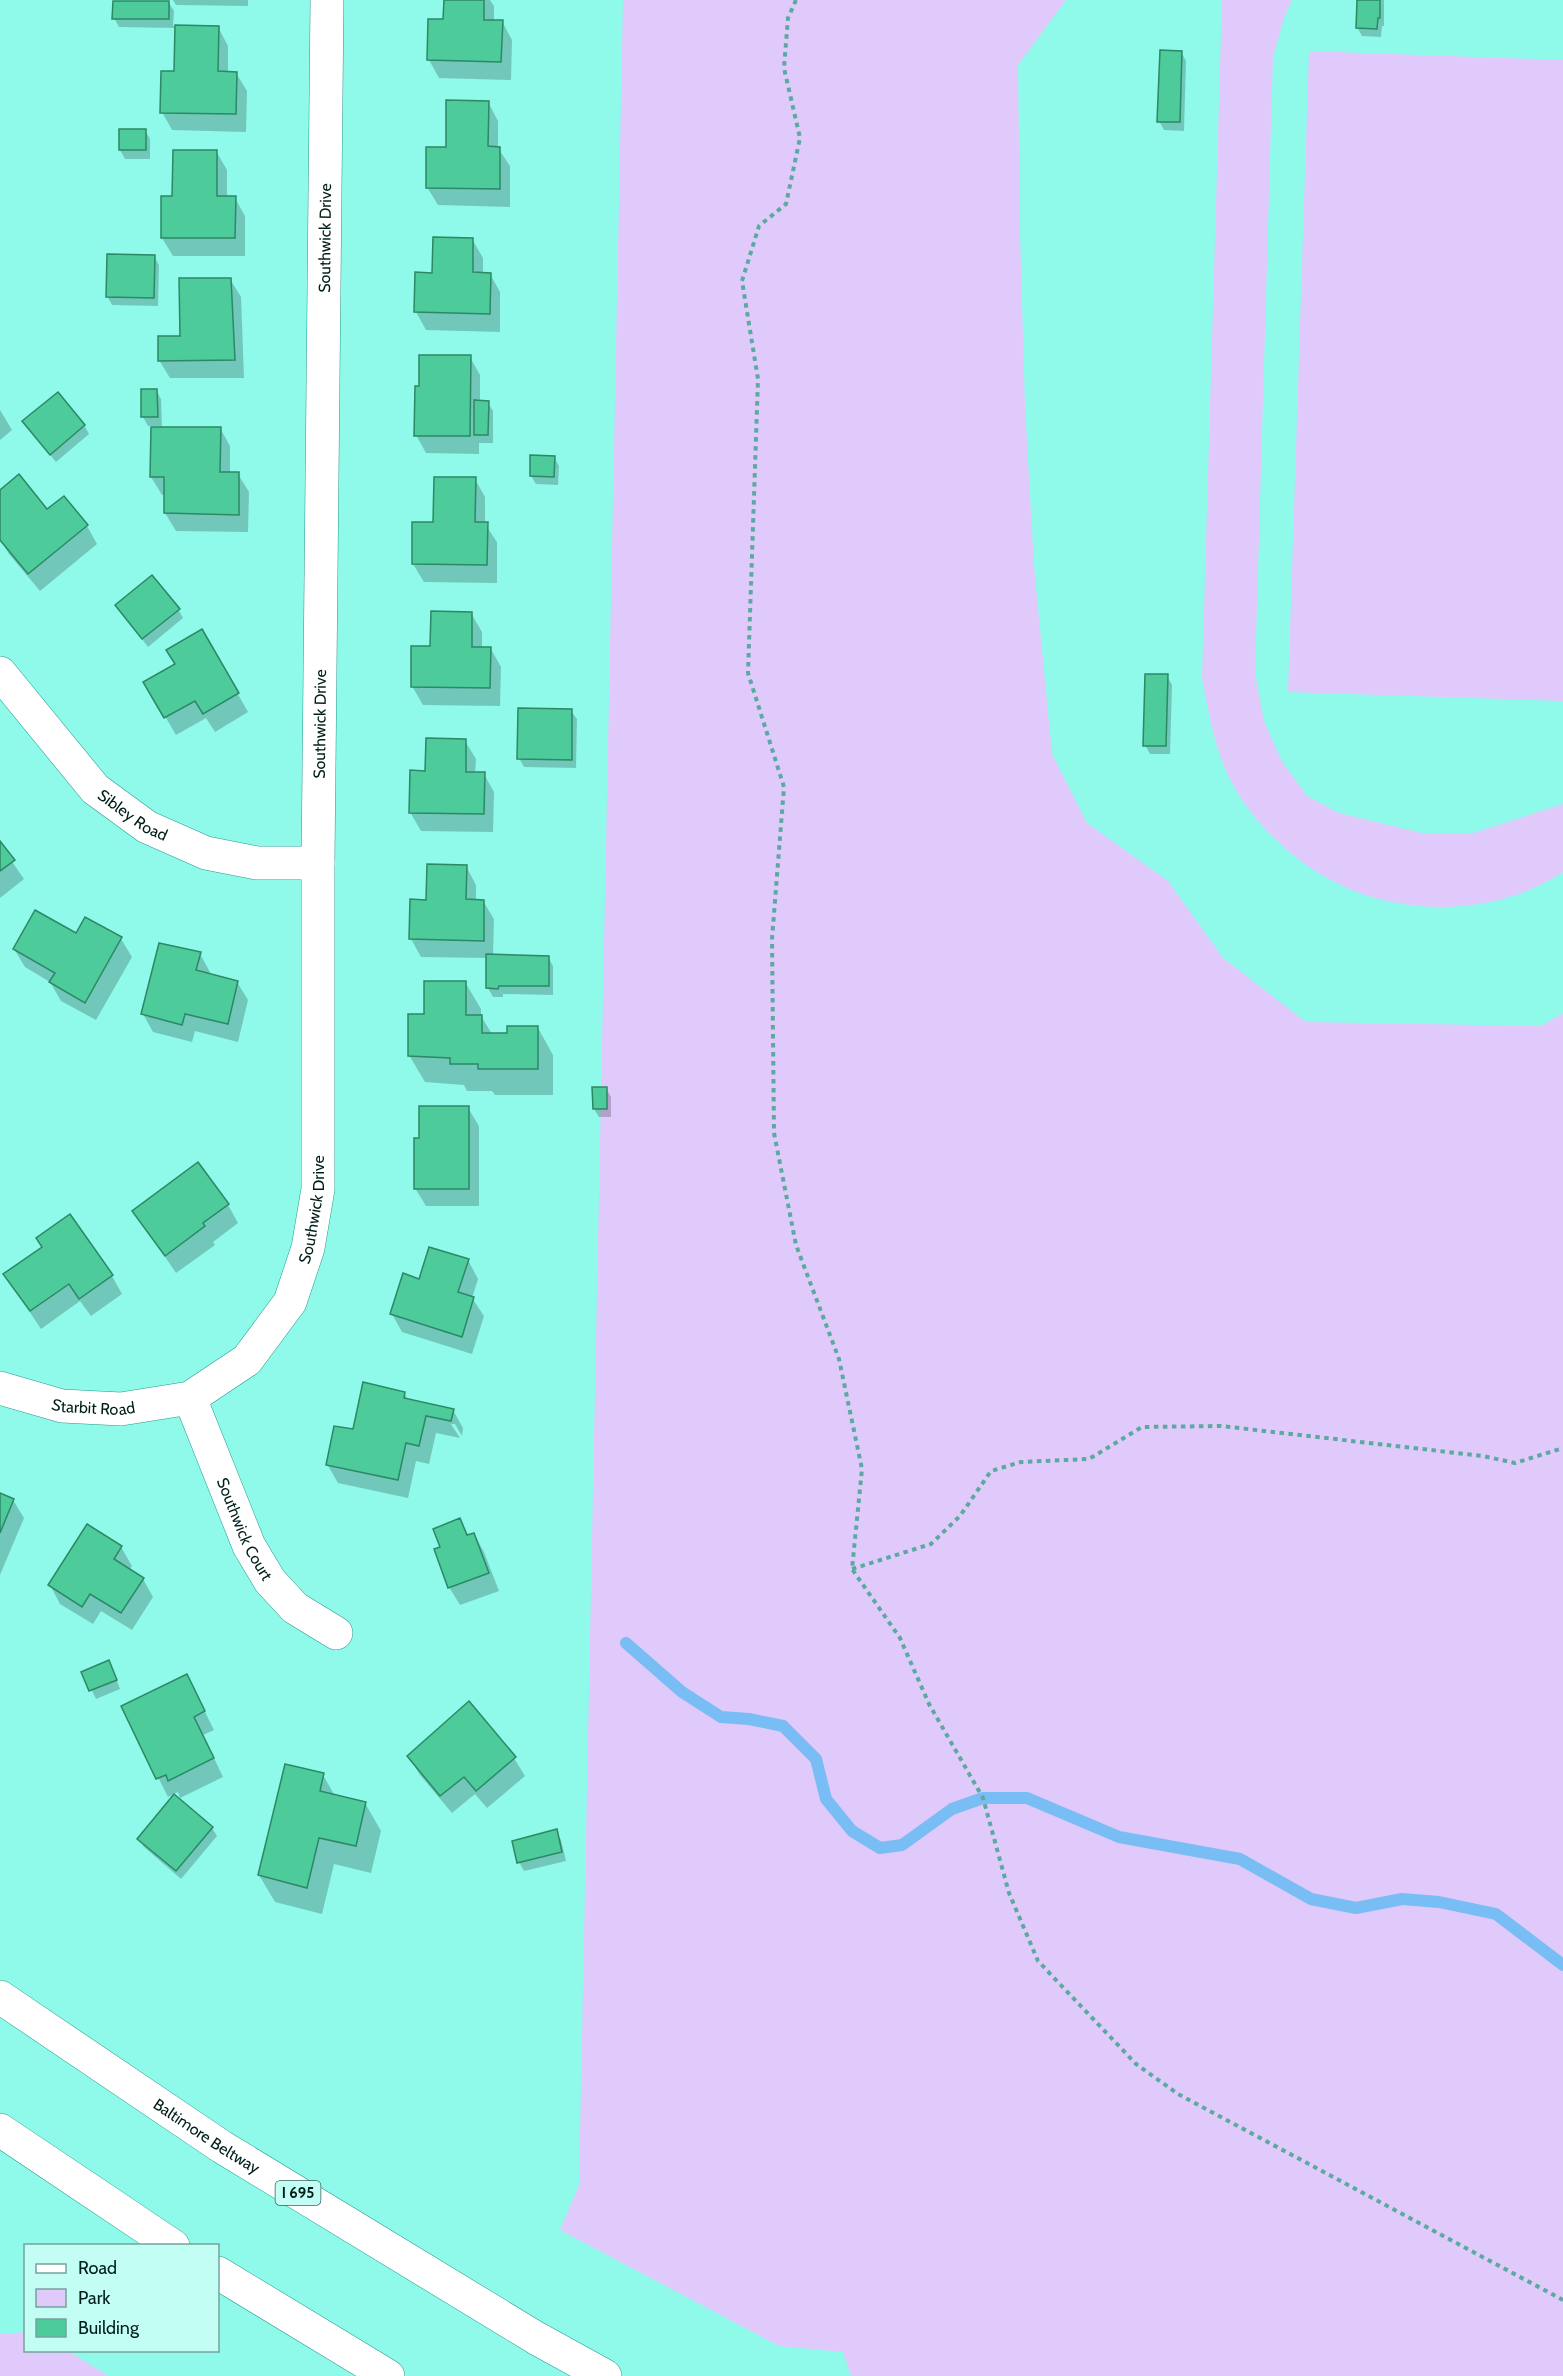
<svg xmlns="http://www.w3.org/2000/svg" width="1563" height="2376" font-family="Cabin,sans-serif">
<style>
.green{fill:#e0cafc}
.shadow{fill:#0003}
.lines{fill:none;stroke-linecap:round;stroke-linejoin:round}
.stream{stroke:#79bdf5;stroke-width:12}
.building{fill:#4dcb9a;stroke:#2c8865;stroke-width:1.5}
.minor-casing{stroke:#259b8e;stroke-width:34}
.highway-casing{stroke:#259b8e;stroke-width:34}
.path{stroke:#5caa9f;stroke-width:4;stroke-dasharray:4.5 4.5;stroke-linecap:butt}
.minor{stroke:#fff;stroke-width:33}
.highway{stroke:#fff;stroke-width:33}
.labels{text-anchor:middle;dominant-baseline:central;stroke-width:6;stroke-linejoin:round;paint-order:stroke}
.shield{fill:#c3fef5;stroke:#3a615c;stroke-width:1.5}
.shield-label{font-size:15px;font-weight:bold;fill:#001e1a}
.street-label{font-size:16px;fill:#001e1a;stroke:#c3fef5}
</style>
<rect width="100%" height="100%" fill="#8ff9ea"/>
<!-- green -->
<g class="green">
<path d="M623 0H1066L1018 65 1020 232 1025 407 1034 566 1052 754 1087 823 1168 881 1223 958 1306 1022 1541 1026 1563 1013V2376H851L843 2352 779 2346 560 2230 579 2185Z"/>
<path d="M1222 0H1292L1284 18 1273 57 1255 673 1264 721 1281 760 1307 796 1339 813 1422 833H1473L1563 804V872C1504 911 1423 917 1357 892 1306 873 1261 833 1234 787 1215 753 1209 715 1202 678Z"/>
<path d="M1309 51 1563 60V701L1288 692Z"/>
<path d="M25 2332 26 2350 68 2351 109 2376H0V2334Z"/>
</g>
<!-- shadow -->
<g class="shadow">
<path d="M173 0H248V6L176 5Z"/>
<path d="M445 0H490L494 6V21H502L512 40 511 80 439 78 429 60V20L445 21Z"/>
<path d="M1359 0H1384V26H1382L1381 37 1362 36 1357 27Z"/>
<path d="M169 3 174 11 173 26 218 27 228 46V73H236L247 91 246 132 172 130 162 112 175 72 176 28 119 27 114 18Z"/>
<path d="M1181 52 1186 61 1184 131 1164 130 1159 121Z"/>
<path d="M488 102 498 121V148L510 166V207L438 205 427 187 447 148Z"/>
<path d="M120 130H145L150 139V159H125L120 150Z"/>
<path d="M216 151 227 170V197L235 198 245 216V256H173L162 238 174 197Z"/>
<path d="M472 239 483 258V274H490L500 292V332L426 330 416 312 434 274Z"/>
<path d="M154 256 159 265 158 306 112 305 107 296Z"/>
<path d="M230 279 241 297 244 378H170L159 360 181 338Z"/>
<path d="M470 357 480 375V402L488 403 493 411V443H479V454L426 453 416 435Z"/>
<path d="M156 390 161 399 162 429 220 428 230 446V474H238L249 492 248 532 176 531 165 513 166 495H162L151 477 152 429H160V426H148L143 417Z"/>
<path d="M0 410 12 430 0 440Z"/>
<path d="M24 422 84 425 89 434 56 462Z"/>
<path d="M554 457 559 466 558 485 536 484 531 476Z"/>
<path d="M475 479 485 497V524L497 542V583L424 582 413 564 435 524Z"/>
<path d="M0 491 87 526 97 544 40 591 9 554 0 539Z"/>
<path d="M117 606 178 609 183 618 148 647Z"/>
<path d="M471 613 482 632V649H491L501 667 500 706 423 705 412 686Z"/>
<path d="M202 631 248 712 215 732 206 718 176 735 145 682 176 665Z"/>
<path d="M1167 676 1172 685 1170 754H1150L1145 745Z"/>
<path d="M571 711 577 719 576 768 524 767 519 758Z"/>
<path d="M465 741 476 759 475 774H484L494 792 493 832 421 831 410 812 427 773Z"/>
<path d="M0 844 24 879 0 898Z"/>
<path d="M466 866 476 885V901H483L494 919 493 956 548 957 553 966V995L503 994V997H493L488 988V958L421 957 411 939 428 901Z"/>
<path d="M85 919 121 939 132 957 96 1020 61 1001 50 982 25 967 14 949 76 935Z"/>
<path d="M200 954 210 972V975L237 982 248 1000 238 1042 195 1031 192 1042 153 1032 143 1014Z"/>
<path d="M465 982 481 1009V1016L492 1034H509L538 1028 553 1055V1095H495L492 1091H467L464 1085 425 1082 409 1055 425 1016Z"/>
<path d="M606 1088 611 1097V1117H599L594 1109Z"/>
<path d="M468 1108 479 1126V1206H426L415 1188 420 1140Z"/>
<path d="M197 1164 228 1205 238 1223 213 1242 215 1245 176 1273 134 1211Z"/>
<path d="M468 1260 478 1279 472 1298 484 1316 472 1354 402 1332 392 1314 420 1281Z"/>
<path d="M5 1275 112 1276 122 1294 91 1316 80 1301 41 1329Z"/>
<path d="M404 1393 409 1401 453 1410 463 1428 462 1436 455 1424H451L460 1438 436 1433 429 1464 416 1461 408 1498 338 1483 327 1464Z"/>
<path d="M0 1495 13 1500 24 1518 0 1575Z"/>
<path d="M460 1520 469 1536 474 1534 484 1552 499 1591 460 1605 449 1587 442 1548Z"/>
<path d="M88 1526 121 1547 132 1566 129 1570 143 1579 153 1597 132 1630 101 1611 93 1624 60 1604 50 1585Z"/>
<path d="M113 1670 120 1689 96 1699 83 1672Z"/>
<path d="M187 1676 214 1730 203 1735 223 1777 180 1798 178 1792 168 1797 123 1707Z"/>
<path d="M409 1757 514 1758 525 1776 487 1808 475 1794 452 1813 420 1775Z"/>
<path d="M323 1775 335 1796 365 1803 381 1831 371 1873 334 1864 322 1914 275 1902 259 1875Z"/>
<path d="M212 1828 217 1836 181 1879 144 1847 139 1839Z"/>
<path d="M556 1831 561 1840 566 1861 524 1871 519 1862Z"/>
</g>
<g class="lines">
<!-- stream -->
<path class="stream" d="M626 1643 682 1692 721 1717 749 1719 783 1726 816 1759 826 1799 852 1831 880 1848 902 1845 952 1809 983 1798H1027L1119 1837 1240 1859 1311 1899 1356 1908 1402 1899 1439 1902 1496 1914 1563 1965"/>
</g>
<!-- building -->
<g class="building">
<path d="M444 0H484V20H503L501 62 427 60 428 19H443Z"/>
<path d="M1357 0H1380V18H1378L1377 29 1356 28Z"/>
<path d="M113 1H169V19H112Z"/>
<path d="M175 25 219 26 218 71 237 72 236 114 160 113 161 71H174Z"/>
<path d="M1160 50 1182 51 1180 122H1157Z"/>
<path d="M446 100 489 101 488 146 500 147V189L426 188V147H446Z"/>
<rect x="119" y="129" width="27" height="21"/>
<path d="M173 150H217V196H236L235 238H161V196H172Z"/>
<path d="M433 237 473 238V272L491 273 490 314 414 312 415 272 432 273Z"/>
<path d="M107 254 155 255 154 298 106 297Z"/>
<path d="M179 278H231L235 360 158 361V336H180Z"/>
<path d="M419 355H471L470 436H414L415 386H419Z"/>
<path d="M141 389H157L158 417H141Z"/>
<path d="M58 392 85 425 50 455 22 421Z"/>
<path d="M474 400 489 401 488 435H474Z"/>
<path d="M151 427H221L220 472H239V515L164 513V477H150Z"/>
<path d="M530 455 555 456 554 477 530 476Z"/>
<path d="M19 474 47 509 64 496 88 525 28 574 0 540V490Z"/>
<path d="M434 477H476L475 522H488L487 565 412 564V522H433Z"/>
<path d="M152 575 180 609 142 639 115 605Z"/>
<path d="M431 611 472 612V647H491L490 688 411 687V646H430Z"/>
<path d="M202 629 239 693 203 714 195 701 164 718 143 682 175 664 166 650Z"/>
<path d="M1145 674H1168L1166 746H1143Z"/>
<path d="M518 708 572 709V760L517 759Z"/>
<path d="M426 738 466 739V772H485L484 814 409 813 410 770 425 771Z"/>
<path d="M0 841 15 860 0 871Z"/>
<path d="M427 864 467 865 466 899 484 900V941L409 939 410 899 426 900Z"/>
<path d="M35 910 76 933 85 917 122 937 85 1003 49 982 55 973 13 949Z"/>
<path d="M159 943 201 952 196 970 238 981 228 1024 185 1014 182 1025 141 1014Z"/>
<path d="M486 954 549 956V986H499L498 989 486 988Z"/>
<path d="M424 981H466V1015H482V1033H507V1026H538V1069H478V1064H450V1058L408 1056V1014H424Z"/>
<path d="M592 1087H607V1109H593Z"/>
<path d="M419 1106H469V1189H414V1138H419Z"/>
<path d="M198 1162 229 1204 203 1223 205 1226 165 1256 132 1211Z"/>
<path d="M70 1214 113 1275 79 1299 69 1284 30 1311 3 1274 42 1247 36 1238Z"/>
<path d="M429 1247 469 1259 458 1292 474 1297 462 1337 390 1314 403 1273 419 1279Z"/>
<path d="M363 1382 405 1392 404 1398 454 1409 451 1421 426 1416 419 1446 406 1443 398 1480 326 1465 334 1426 353 1429Z"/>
<path d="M0 1493 14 1499 0 1533Z"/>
<path d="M460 1518 467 1535 474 1533 489 1573 448 1588 434 1549 440 1547 433 1529Z"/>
<path d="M87 1524 122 1546 114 1559 144 1578 121 1613 90 1594 82 1607 48 1585Z"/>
<path d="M109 1660 117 1680 89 1691 81 1672Z"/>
<path d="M187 1674 205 1711 194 1717 214 1758 168 1781 166 1775 156 1779 121 1706Z"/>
<path d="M469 1701 516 1757 476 1791 464 1777 440 1796 407 1756Z"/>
<path d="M285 1764 324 1773 320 1791 366 1802 356 1846 319 1838 307 1888 258 1875Z"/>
<path d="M174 1794 213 1827 176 1871 137 1839Z"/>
<path d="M557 1829 562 1852 517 1863 512 1841Z"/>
</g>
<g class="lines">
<defs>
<g id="minor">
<path id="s1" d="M0 673 95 789 147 827 206 853 257 863H318"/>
<path id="s2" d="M0 1388 62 1406 121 1409 190 1398 247 1360 290 1302 308 1248 318 1189V863L327 0"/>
<path id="s3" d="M190 1398 249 1546 270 1581 295 1608 336 1633"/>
</g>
<g id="highway">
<path id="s4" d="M0 1997 222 2147 536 2338 605 2376"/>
<path d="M0 2130 173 2246"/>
<path d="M218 2273 388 2376"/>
</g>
</defs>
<!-- minor casing -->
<use href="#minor" class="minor-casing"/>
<!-- highway casing -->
<use href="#highway" class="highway-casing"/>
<!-- path -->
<g class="path">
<path d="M796 0 788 18 784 68 800 138 786 204 759 226 742 281 758 379 748 673 784 787 772 939 774 1133 796 1245 839 1359 862 1469 852 1569 900 1638 929 1704 983 1798 1009 1893 1038 1961 1136 2064 1178 2094 1563 2300"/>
<path d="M852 1569 931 1544 960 1516 991 1471 1021 1462 1089 1459 1142 1427 1221 1426 1483 1456 1515 1463 1563 1448"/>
</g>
<!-- minor -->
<use href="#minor" class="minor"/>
<!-- highway -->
<use href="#highway" class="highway"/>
</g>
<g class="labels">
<!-- shield labels -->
<rect class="shield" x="275.5" y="2181" width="45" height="24" rx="4.5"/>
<g class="shield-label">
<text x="298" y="2193">I 695</text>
</g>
<!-- street labels -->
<g class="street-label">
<text stroke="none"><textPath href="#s2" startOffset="1402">Southwick Drive</textPath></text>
<text stroke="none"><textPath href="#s2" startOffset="916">Southwick Drive</textPath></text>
<text stroke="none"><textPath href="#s1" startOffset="196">Sibley Road</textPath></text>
<text stroke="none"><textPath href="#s2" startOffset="430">Southwick Drive</textPath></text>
<text stroke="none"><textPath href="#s2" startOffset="96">Starbit Road</textPath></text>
<text stroke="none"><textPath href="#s3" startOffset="142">Southwick Court</textPath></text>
<text stroke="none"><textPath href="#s4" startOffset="249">Baltimore Beltway</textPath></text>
</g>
</g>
<!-- legend -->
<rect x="24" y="2244" width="195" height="108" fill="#c3fef5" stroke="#75a49d" stroke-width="1.5"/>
<rect x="36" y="2264" width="30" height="9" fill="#ffffff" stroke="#75a49d" stroke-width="1.5"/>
<text x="78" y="2274" font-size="18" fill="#001e1a">Road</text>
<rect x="36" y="2289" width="30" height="18" fill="#e0cafc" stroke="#75a49d" stroke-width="1.5"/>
<text x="78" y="2304" font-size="18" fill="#001e1a">Park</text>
<rect x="36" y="2319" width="30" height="18" fill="#4dcb9a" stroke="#75a49d" stroke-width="1.5"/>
<text x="78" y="2334" font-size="18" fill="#001e1a">Building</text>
</svg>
